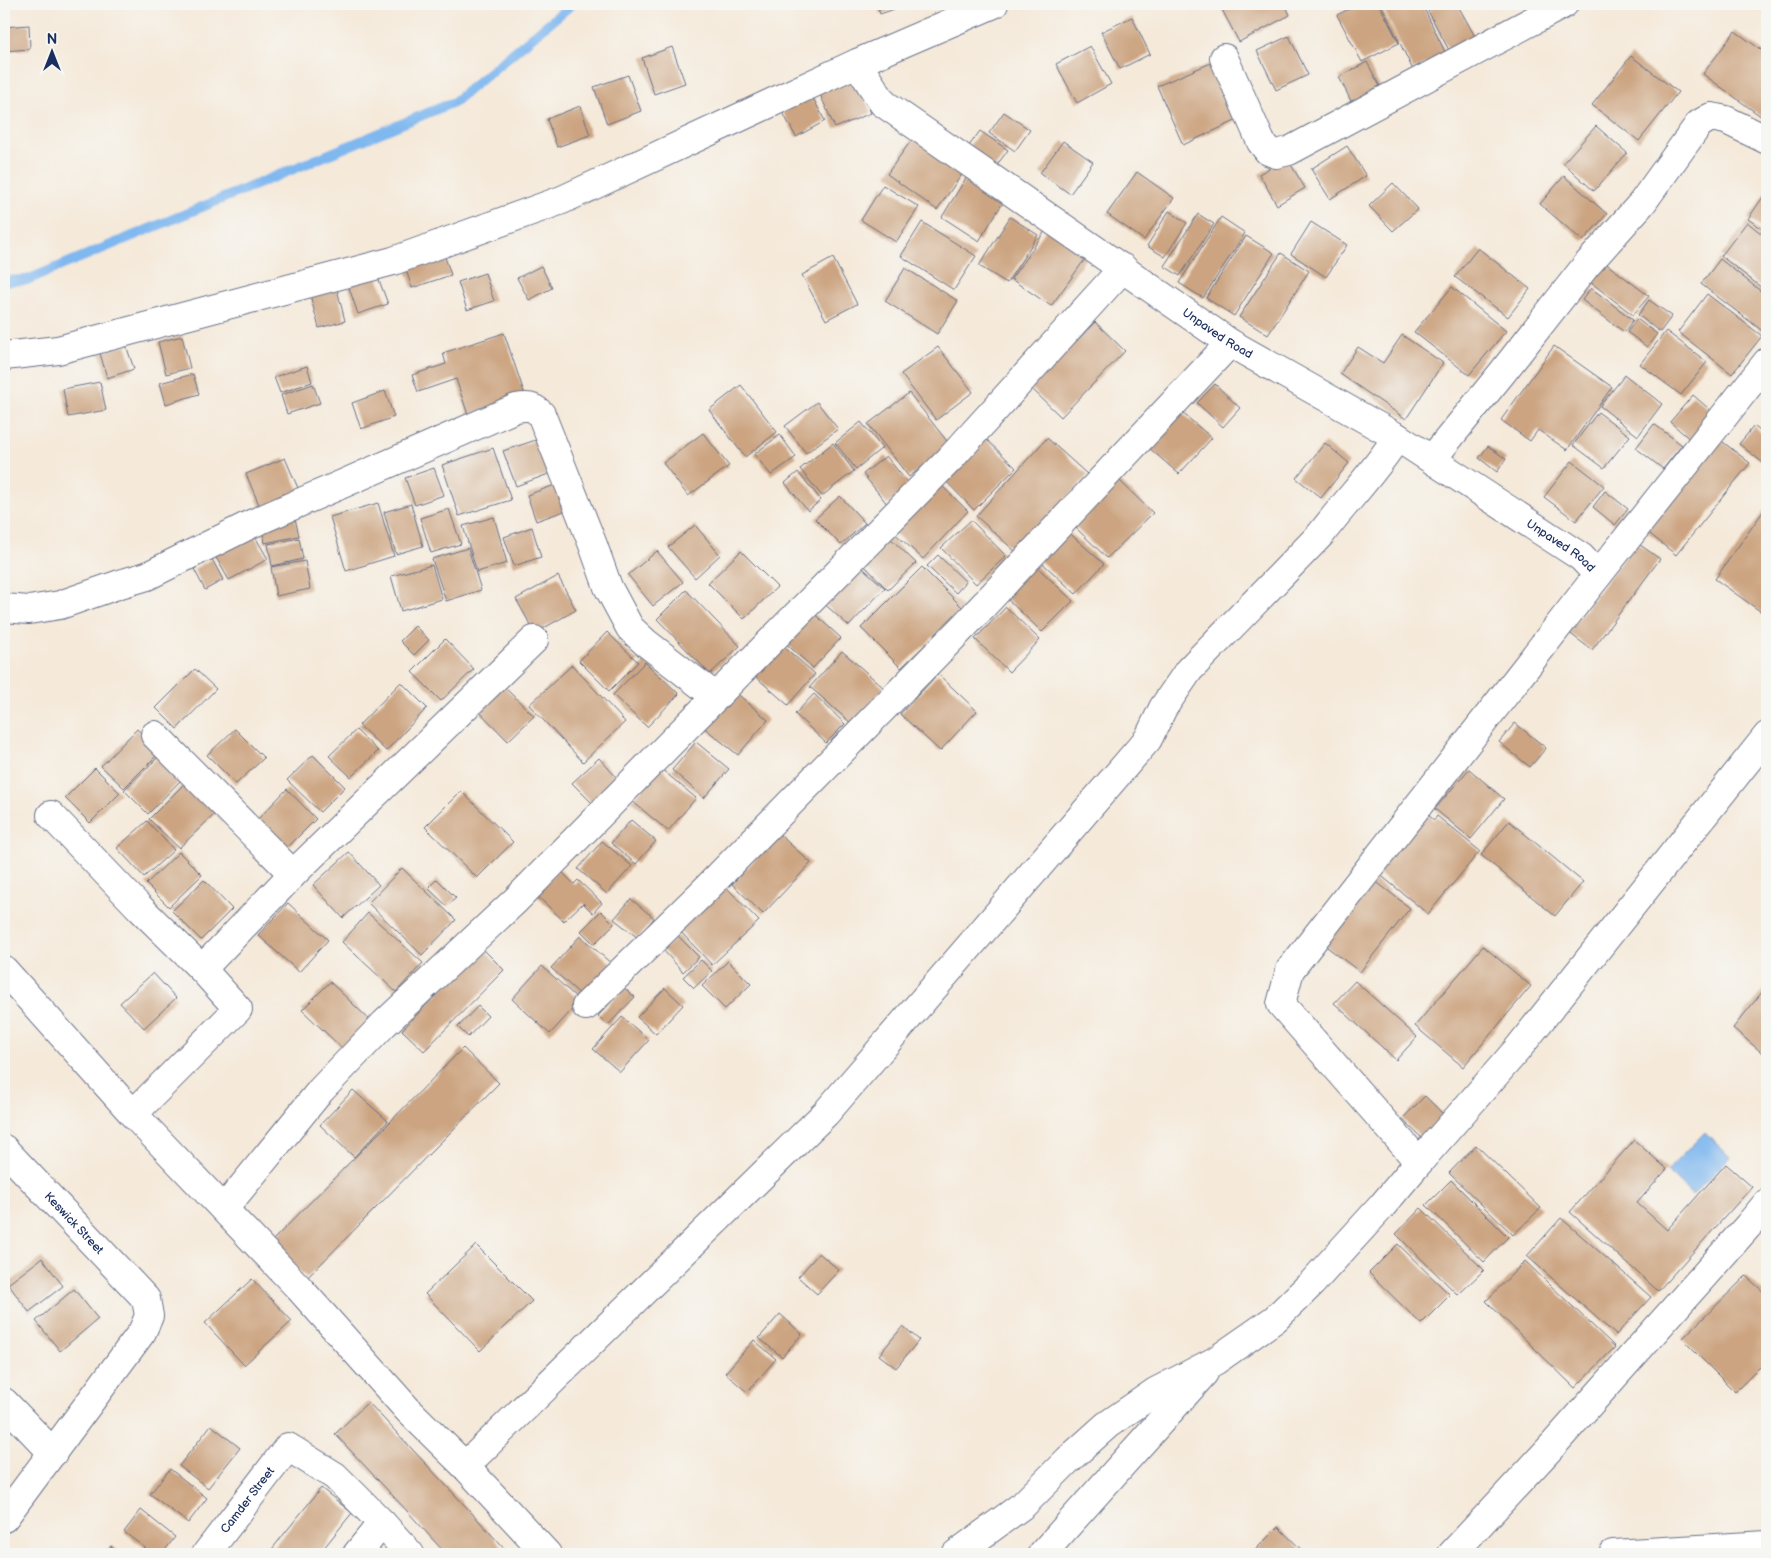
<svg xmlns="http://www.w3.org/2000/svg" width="1771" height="1558" font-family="'Balsamiq Sans',sans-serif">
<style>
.water{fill:#7fb7ef;stroke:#4d73a6}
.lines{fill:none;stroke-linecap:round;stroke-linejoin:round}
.stream{stroke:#7fb7ef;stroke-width:10}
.building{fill:#cca481}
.street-casing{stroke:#677089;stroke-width:30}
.street{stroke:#fff;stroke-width:28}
.labels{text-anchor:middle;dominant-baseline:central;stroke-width:4;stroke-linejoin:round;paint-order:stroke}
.street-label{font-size:12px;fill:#1b2f5e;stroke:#f6f6f2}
</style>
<rect width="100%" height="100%" fill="#f6f6f2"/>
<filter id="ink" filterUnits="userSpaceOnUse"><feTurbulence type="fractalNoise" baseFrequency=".02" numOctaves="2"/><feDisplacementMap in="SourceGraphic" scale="10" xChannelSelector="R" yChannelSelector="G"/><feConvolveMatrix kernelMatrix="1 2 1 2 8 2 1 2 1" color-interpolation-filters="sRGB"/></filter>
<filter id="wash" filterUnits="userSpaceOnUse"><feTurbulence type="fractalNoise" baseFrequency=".0096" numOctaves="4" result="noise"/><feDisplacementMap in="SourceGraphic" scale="20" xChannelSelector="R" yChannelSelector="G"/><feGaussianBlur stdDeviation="1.12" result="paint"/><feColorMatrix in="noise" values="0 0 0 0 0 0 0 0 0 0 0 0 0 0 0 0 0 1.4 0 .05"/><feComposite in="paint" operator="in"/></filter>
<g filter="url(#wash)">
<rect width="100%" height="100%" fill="#f5e9d9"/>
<!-- water -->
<path class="water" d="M1705 1132 1730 1157 1692 1195 1667 1171Z"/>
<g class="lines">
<!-- stream -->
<path class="stream" d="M4 281 27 280 454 102 572 4"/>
</g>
<g id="blocks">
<!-- building -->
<g class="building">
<path d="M877 4H909L880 14Z"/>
<path d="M1219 4H1285L1290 15 1239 42Z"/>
<path d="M1337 4H1352L1340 9Z"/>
<path d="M1359 4H1379L1399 43 1362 62 1337 15Z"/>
<path d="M1381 4H1422L1446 54 1413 70Z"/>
<path d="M1441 4H1457L1477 40 1451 54 1428 11Z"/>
<path d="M1132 17 1150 54 1120 69 1101 32Z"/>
<path d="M29 25 30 49 4 51V27Z"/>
<path d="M1735 31 1767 54 1766 120 1703 74Z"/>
<path d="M1289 36 1308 75 1276 90 1257 51Z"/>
<path d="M1090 46 1111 84 1077 103 1056 64Z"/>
<path d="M672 47 685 83 654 94 642 58Z"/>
<path d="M1631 56 1678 92 1639 141 1592 105Z"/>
<path d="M1218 60 1244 117 1183 145 1157 86Z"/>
<path d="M1367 62 1384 94 1355 109 1339 77Z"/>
<path d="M628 75 641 111 607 124 594 87Z"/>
<path d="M856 77 871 113 835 128 819 92Z"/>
<path d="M812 96 825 121 796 137 782 111Z"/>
<path d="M580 106 590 135 557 147 547 119Z"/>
<path d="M1004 112 1030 130 1015 151 989 133Z"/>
<path d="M1596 126 1627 153 1594 191 1563 163Z"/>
<path d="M980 131 1008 150 994 169 966 150Z"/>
<path d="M915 135 965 170 937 210 887 174Z"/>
<path d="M1063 141 1093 162 1070 194 1040 173Z"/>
<path d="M1347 146 1366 176 1330 199 1311 169Z"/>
<path d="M1287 158 1305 188 1277 205 1259 174Z"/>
<path d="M1137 172 1174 198 1144 240 1107 214Z"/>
<path d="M969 173 1007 196 979 241 942 217Z"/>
<path d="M1564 176 1607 214 1583 241 1540 204Z"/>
<path d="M1393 183 1418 209 1393 231 1369 206Z"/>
<path d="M883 185 919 207 896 242 861 220Z"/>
<path d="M1765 194 1767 196V232L1748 219Z"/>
<path d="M1169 211 1187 223 1165 257 1147 246Z"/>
<path d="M1198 214 1214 224 1180 276 1164 266Z"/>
<path d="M1010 217 1038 235 1007 283 979 266Z"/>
<path d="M1221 217 1245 233 1203 298 1179 283Z"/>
<path d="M922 222 976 256 954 290 901 256Z"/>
<path d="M1311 222 1347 245 1326 277 1291 254Z"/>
<path d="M1747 222 1767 238V292L1721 256Z"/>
<path d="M1048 227 1088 255 1051 306 1011 279Z"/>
<path d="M1246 236 1274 253 1234 316 1206 298Z"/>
<path d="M442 248 451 275 412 288 403 261Z"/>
<path d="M1478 248 1530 289 1508 317 1455 277Z"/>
<path d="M1281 253 1309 271 1268 335 1239 317Z"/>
<path d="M833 258 857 304 826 320 802 275Z"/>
<path d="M1720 259 1767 296V331L1765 333 1701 284Z"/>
<path d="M1604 262 1649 296 1633 315 1589 281Z"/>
<path d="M541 266 552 288 529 300 517 278Z"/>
<path d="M905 268 958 301 937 334 885 301Z"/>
<path d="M376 272 388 304 358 314 347 282Z"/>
<path d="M485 273 494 301 467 310 458 282Z"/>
<path d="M1452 287 1506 331 1469 375 1414 332Z"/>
<path d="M1591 288 1633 320 1624 332 1582 300Z"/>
<path d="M337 289 345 321 319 328 310 295Z"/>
<path d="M1707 294 1762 336 1732 374 1678 332Z"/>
<path d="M1649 300 1672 316 1660 332 1638 315Z"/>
<path d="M1637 319 1657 334 1647 347 1627 332Z"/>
<path d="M1095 322 1125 351 1061 417 1031 388Z"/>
<path d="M1666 331 1707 362 1681 395 1640 364Z"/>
<path d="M504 333 525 395 468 415 456 379 418 392 412 375 446 364 443 353Z"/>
<path d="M1402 335 1443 363 1406 419 1340 374 1358 347 1383 363Z"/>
<path d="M182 336 190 368 166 374 158 342Z"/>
<path d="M126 345 134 369 107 378 100 353Z"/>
<path d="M1554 346 1612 387 1567 450 1538 430 1530 441 1501 420Z"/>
<path d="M938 347 973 392 936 420 901 374Z"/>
<path d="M307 366 312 382 280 393 274 377Z"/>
<path d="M193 374 199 394 166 404 160 383Z"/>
<path d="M1625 375 1662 404 1638 436 1600 406Z"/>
<path d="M100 382 106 410 68 417 63 389Z"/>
<path d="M313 384 320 403 287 414 281 395Z"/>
<path d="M1215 384 1240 408 1223 427 1197 403Z"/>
<path d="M741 385 777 432 745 457 709 410Z"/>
<path d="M385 391 394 417 361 429 352 403Z"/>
<path d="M909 393 950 445 909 477 868 424Z"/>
<path d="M1693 395 1715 414 1692 441 1670 422Z"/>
<path d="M817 402 838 429 806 453 785 426Z"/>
<path d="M1180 411 1212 438 1179 474 1148 447Z"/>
<path d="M1598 412 1630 436 1604 468 1573 445Z"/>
<path d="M861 422 882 448 856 469 835 443Z"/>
<path d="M1654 424 1682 445 1663 469 1636 448Z"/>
<path d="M1754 426 1767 437V466L1739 444Z"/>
<path d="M703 433 729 466 688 496 663 463Z"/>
<path d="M780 435 796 457 771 475 754 454Z"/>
<path d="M983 436 1016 468 974 510 942 477Z"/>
<path d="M542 438 554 472 516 486 503 451Z"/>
<path d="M1047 438 1088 475 1017 553 976 516Z"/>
<path d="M1719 439 1750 463 1676 555 1645 530Z"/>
<path d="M833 443 854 471 822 496 800 469Z"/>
<path d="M1325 443 1349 463 1321 498 1296 478Z"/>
<path d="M1488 446 1506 459 1497 472 1479 458Z"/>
<path d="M493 448 511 500 459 516 442 465Z"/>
<path d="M886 456 911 487 888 505 863 474Z"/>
<path d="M285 458 301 495 262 512 246 474Z"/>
<path d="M1572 461 1604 486 1576 521 1544 497Z"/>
<path d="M434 468 444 495 415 505 405 478Z"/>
<path d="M798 472 821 500 808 511 785 483Z"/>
<path d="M936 480 968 511 923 559 890 529Z"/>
<path d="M1120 481 1153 513 1107 558 1075 527Z"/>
<path d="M561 483 570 509 536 521 527 495Z"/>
<path d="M1605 491 1628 509 1615 525 1593 507Z"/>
<path d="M840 496 865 523 841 545 815 519Z"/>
<path d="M378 503 394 556 346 571 330 517Z"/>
<path d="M411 504 423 546 396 554 384 512Z"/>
<path d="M1767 506V616L1715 579Z"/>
<path d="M449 509 461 544 431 553 420 518Z"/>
<path d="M294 514 299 536 265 543 261 521Z"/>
<path d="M494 517 507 563 477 572 463 526Z"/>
<path d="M971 520 1006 556 976 584 941 548Z"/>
<path d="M695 525 720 555 695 578 668 547Z"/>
<path d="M532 527 541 557 514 566 504 537Z"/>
<path d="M1066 530 1104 564 1076 594 1039 560Z"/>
<path d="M253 533 268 559 229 580 214 554Z"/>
<path d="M886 534 916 563 888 590 859 560Z"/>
<path d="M299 538 303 559 272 566 268 544Z"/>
<path d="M1636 542 1660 559 1592 650 1568 632Z"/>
<path d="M468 548 481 590 446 601 432 559Z"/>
<path d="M657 551 683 582 653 606 628 575Z"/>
<path d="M741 551 777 587 744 619 708 583Z"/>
<path d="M938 555 966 582 956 593 927 566Z"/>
<path d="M212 559 223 580 205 590 194 569Z"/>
<path d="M305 561 310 589 276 596 271 567Z"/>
<path d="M856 562 885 588 849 626 820 600Z"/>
<path d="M1033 563 1073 601 1042 632 1003 595Z"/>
<path d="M432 565 442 599 401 611 391 576Z"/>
<path d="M922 567 963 608 901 668 861 628Z"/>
<path d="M558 576 576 610 535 633 516 599Z"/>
<path d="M686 590 740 646 710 674 657 619Z"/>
<path d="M1006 607 1040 640 1009 672 975 639Z"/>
<path d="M809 609 841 638 813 668 781 639Z"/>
<path d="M415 626 429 640 414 655 400 641Z"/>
<path d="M607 632 638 662 609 691 579 661Z"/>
<path d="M445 639 474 669 441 701 412 672Z"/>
<path d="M776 640 815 674 788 705 749 671Z"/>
<path d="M842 651 884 688 852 724 810 687Z"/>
<path d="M645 662 679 694 647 727 613 695Z"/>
<path d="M572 665 625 722 583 762 529 705Z"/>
<path d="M195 669 216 689 177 729 156 708Z"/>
<path d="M938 674 977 711 940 751 900 714Z"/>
<path d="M401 682 427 708 386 751 359 725Z"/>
<path d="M499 682 534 716 508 741 474 706Z"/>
<path d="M733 690 768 720 738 755 702 726Z"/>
<path d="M814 694 845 724 826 743 795 714Z"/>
<path d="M1515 723 1546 748 1530 767 1499 742Z"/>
<path d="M137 729 161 751 124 788 101 766Z"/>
<path d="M235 729 264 758 236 784 207 755Z"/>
<path d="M356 730 378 751 351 777 329 756Z"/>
<path d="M696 742 729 769 704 798 672 770Z"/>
<path d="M161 754 184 777 148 814 124 790Z"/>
<path d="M313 755 345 787 320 812 287 780Z"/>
<path d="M599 758 618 779 592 803 572 783Z"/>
<path d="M95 768 120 793 90 823 65 798Z"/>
<path d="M660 768 696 798 668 831 632 801Z"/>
<path d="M1469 769 1504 799 1471 839 1435 809Z"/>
<path d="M186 782 217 812 179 848 149 819Z"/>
<path d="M287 789 316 819 285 850 256 821Z"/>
<path d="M461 791 513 842 477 878 425 827Z"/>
<path d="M1421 809 1434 820 1437 816 1480 851 1428 914 1378 873Z"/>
<path d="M631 820 656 841 636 864 611 843Z"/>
<path d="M147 821 174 850 144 877 117 848Z"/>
<path d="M1509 821 1583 882 1555 916 1481 855Z"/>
<path d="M779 834 811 863 763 914 732 884Z"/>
<path d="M602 841 632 866 607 894 578 869Z"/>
<path d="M179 852 202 875 169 907 146 884Z"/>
<path d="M349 852 379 885 343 918 313 885Z"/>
<path d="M402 868 456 920 422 955 368 903Z"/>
<path d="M559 869 574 884 578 880 602 903 593 913 583 903 564 921 535 894Z"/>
<path d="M437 879 456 898 447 906 428 888Z"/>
<path d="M204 880 232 909 201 940 172 911Z"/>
<path d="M1374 880 1410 908 1360 972 1323 944Z"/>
<path d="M724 885 759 921 712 965 678 929Z"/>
<path d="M631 899 654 918 638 938 614 919Z"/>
<path d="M288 903 328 940 299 972 258 935Z"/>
<path d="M601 911 614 924 594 944 581 931Z"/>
<path d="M368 913 423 963 396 992 342 942Z"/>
<path d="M580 936 613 965 583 997 551 968Z"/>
<path d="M678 936 699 957 683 972 663 950Z"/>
<path d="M1483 946 1531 986 1463 1067 1415 1026Z"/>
<path d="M482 948 504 970 424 1051 402 1030Z"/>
<path d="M701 960 712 971 694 988 683 977Z"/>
<path d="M728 961 751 984 725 1009 702 986Z"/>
<path d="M542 966 580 1001 550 1034 512 999Z"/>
<path d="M153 973 176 998 144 1028 120 1003Z"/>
<path d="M1355 981 1417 1037 1396 1060 1334 1003Z"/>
<path d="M330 982 374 1024 346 1052 302 1010Z"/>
<path d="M1767 986V1057L1733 1028Z"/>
<path d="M624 988 635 997 608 1025 598 1016Z"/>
<path d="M665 988 683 1005 656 1034 637 1017Z"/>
<path d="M478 1006 488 1016 468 1037 458 1027Z"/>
<path d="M622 1017 649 1040 620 1072 593 1049Z"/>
<path d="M463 1048 499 1083 307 1278 270 1243Z"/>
<path d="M353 1090 388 1121 354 1157 320 1125Z"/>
<path d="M1425 1096 1449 1120 1426 1142 1402 1119Z"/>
<path d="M1634 1140 1667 1169 1637 1203 1667 1230 1726 1164 1752 1187 1658 1291 1570 1212Z"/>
<path d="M1476 1145 1541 1208 1513 1235 1449 1173Z"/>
<path d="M1451 1180 1508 1237 1484 1262 1426 1205Z"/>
<path d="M1421 1208 1484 1270 1458 1295 1396 1234Z"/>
<path d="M1561 1218 1651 1297 1616 1335 1527 1256Z"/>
<path d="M1398 1244 1450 1295 1421 1324 1369 1273Z"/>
<path d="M476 1245 532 1301 480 1351 425 1294Z"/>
<path d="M819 1253 839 1270 817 1294 798 1277Z"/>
<path d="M42 1258 63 1286 29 1312 8 1284Z"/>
<path d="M1525 1261 1615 1347 1575 1388 1486 1301Z"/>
<path d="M1746 1276 1767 1295V1360L1735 1392 1682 1339Z"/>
<path d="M252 1279 292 1321 244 1365 205 1323Z"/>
<path d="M74 1289 98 1319 60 1351 36 1321Z"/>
<path d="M780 1314 802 1334 782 1357 759 1338Z"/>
<path d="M903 1326 919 1340 896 1368 879 1355Z"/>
<path d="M754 1340 776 1359 747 1392 725 1373Z"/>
<path d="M368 1402 470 1511 509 1554H446L407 1511 335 1434Z"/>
<path d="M211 1425 240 1448 208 1488 179 1466Z"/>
<path d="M170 1469 207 1498 188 1523 150 1494Z"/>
<path d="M321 1488 352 1513 319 1554H268Z"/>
<path d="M141 1510 175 1537 162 1554H153L124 1532Z"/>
<path d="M1278 1527 1306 1554H1251Z"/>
<path d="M111 1546 121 1554H105Z"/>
</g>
</g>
</g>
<g filter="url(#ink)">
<use href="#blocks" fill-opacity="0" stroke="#677089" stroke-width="1"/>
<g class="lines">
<defs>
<g id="street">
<path d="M1224 58 1261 142 1268 151 1276 154 1289 151 1564 4"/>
<path id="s1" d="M857 63 883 103 1230 343 1397 437 1581 557 1598 575"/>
<path d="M4 356 58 350 393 261 562 200 857 63 994 4"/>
<path d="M1767 362 1598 575 1290 970 1281 1004 1419 1162 1516 1051 1767 736"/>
<path d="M1432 459 1502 373 1585 267 1642 203 1699 124 1711 117 1726 120 1767 140"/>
<path d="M4 608 29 610 60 605 120 584 147 576 251 524 516 408C527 406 533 406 541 414L593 545 608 587 630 628 645 642 716 697"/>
<path d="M534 640 293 874 202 969 238 1009 133 1114 299 1288 408 1410 465 1466 826 1113 1148 739 1163 708 1189 670 1321 534C1346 501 1375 472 1397 437"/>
<path d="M155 735 293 874"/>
<path d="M51 815 139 907 202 969"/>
<path d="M4 970 133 1114"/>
<path d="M586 1006 704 891 965 625 1230 343"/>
<path id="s2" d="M4 1149 146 1299 149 1316 142 1332 4 1518"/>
<path d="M224 1209 321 1090 384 1024 516 900 950 459 1123 268"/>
<path d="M4 1402 53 1453"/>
<path d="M465 1466 547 1554"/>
<path id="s3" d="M206 1554 288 1447 335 1476 382 1523 410 1554"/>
<path d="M357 1554 382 1523"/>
<path d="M956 1554 1023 1505 1068 1460 1107 1425 1155 1392 1215 1361 1275 1319 1312 1283 1382 1206 1419 1162"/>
<path d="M1042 1554 1204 1373"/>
<path d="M1452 1554 1554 1444 1748 1226 1767 1203"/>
<path d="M1613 1554 1767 1545"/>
</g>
</defs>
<!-- street casing -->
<use href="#street" class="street-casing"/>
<!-- street -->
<use href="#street" class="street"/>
</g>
</g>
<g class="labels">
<!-- street labels -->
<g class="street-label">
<text stroke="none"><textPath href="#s1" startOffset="454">Unpaved Road</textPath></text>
<text stroke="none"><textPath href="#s1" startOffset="858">Unpaved Road</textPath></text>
<text stroke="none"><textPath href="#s2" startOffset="102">Keswick Street</textPath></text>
<text stroke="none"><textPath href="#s3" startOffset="68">Camder Street</textPath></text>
</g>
</g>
<!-- margin -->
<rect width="1771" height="1558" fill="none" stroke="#f6f6f2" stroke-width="20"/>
<!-- north arrow -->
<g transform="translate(52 52)" stroke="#f6f6f2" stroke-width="4" paint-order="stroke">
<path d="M0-4L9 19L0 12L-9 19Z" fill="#1b2f5e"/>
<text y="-8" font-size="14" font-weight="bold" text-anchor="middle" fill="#1b2f5e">N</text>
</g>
</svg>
